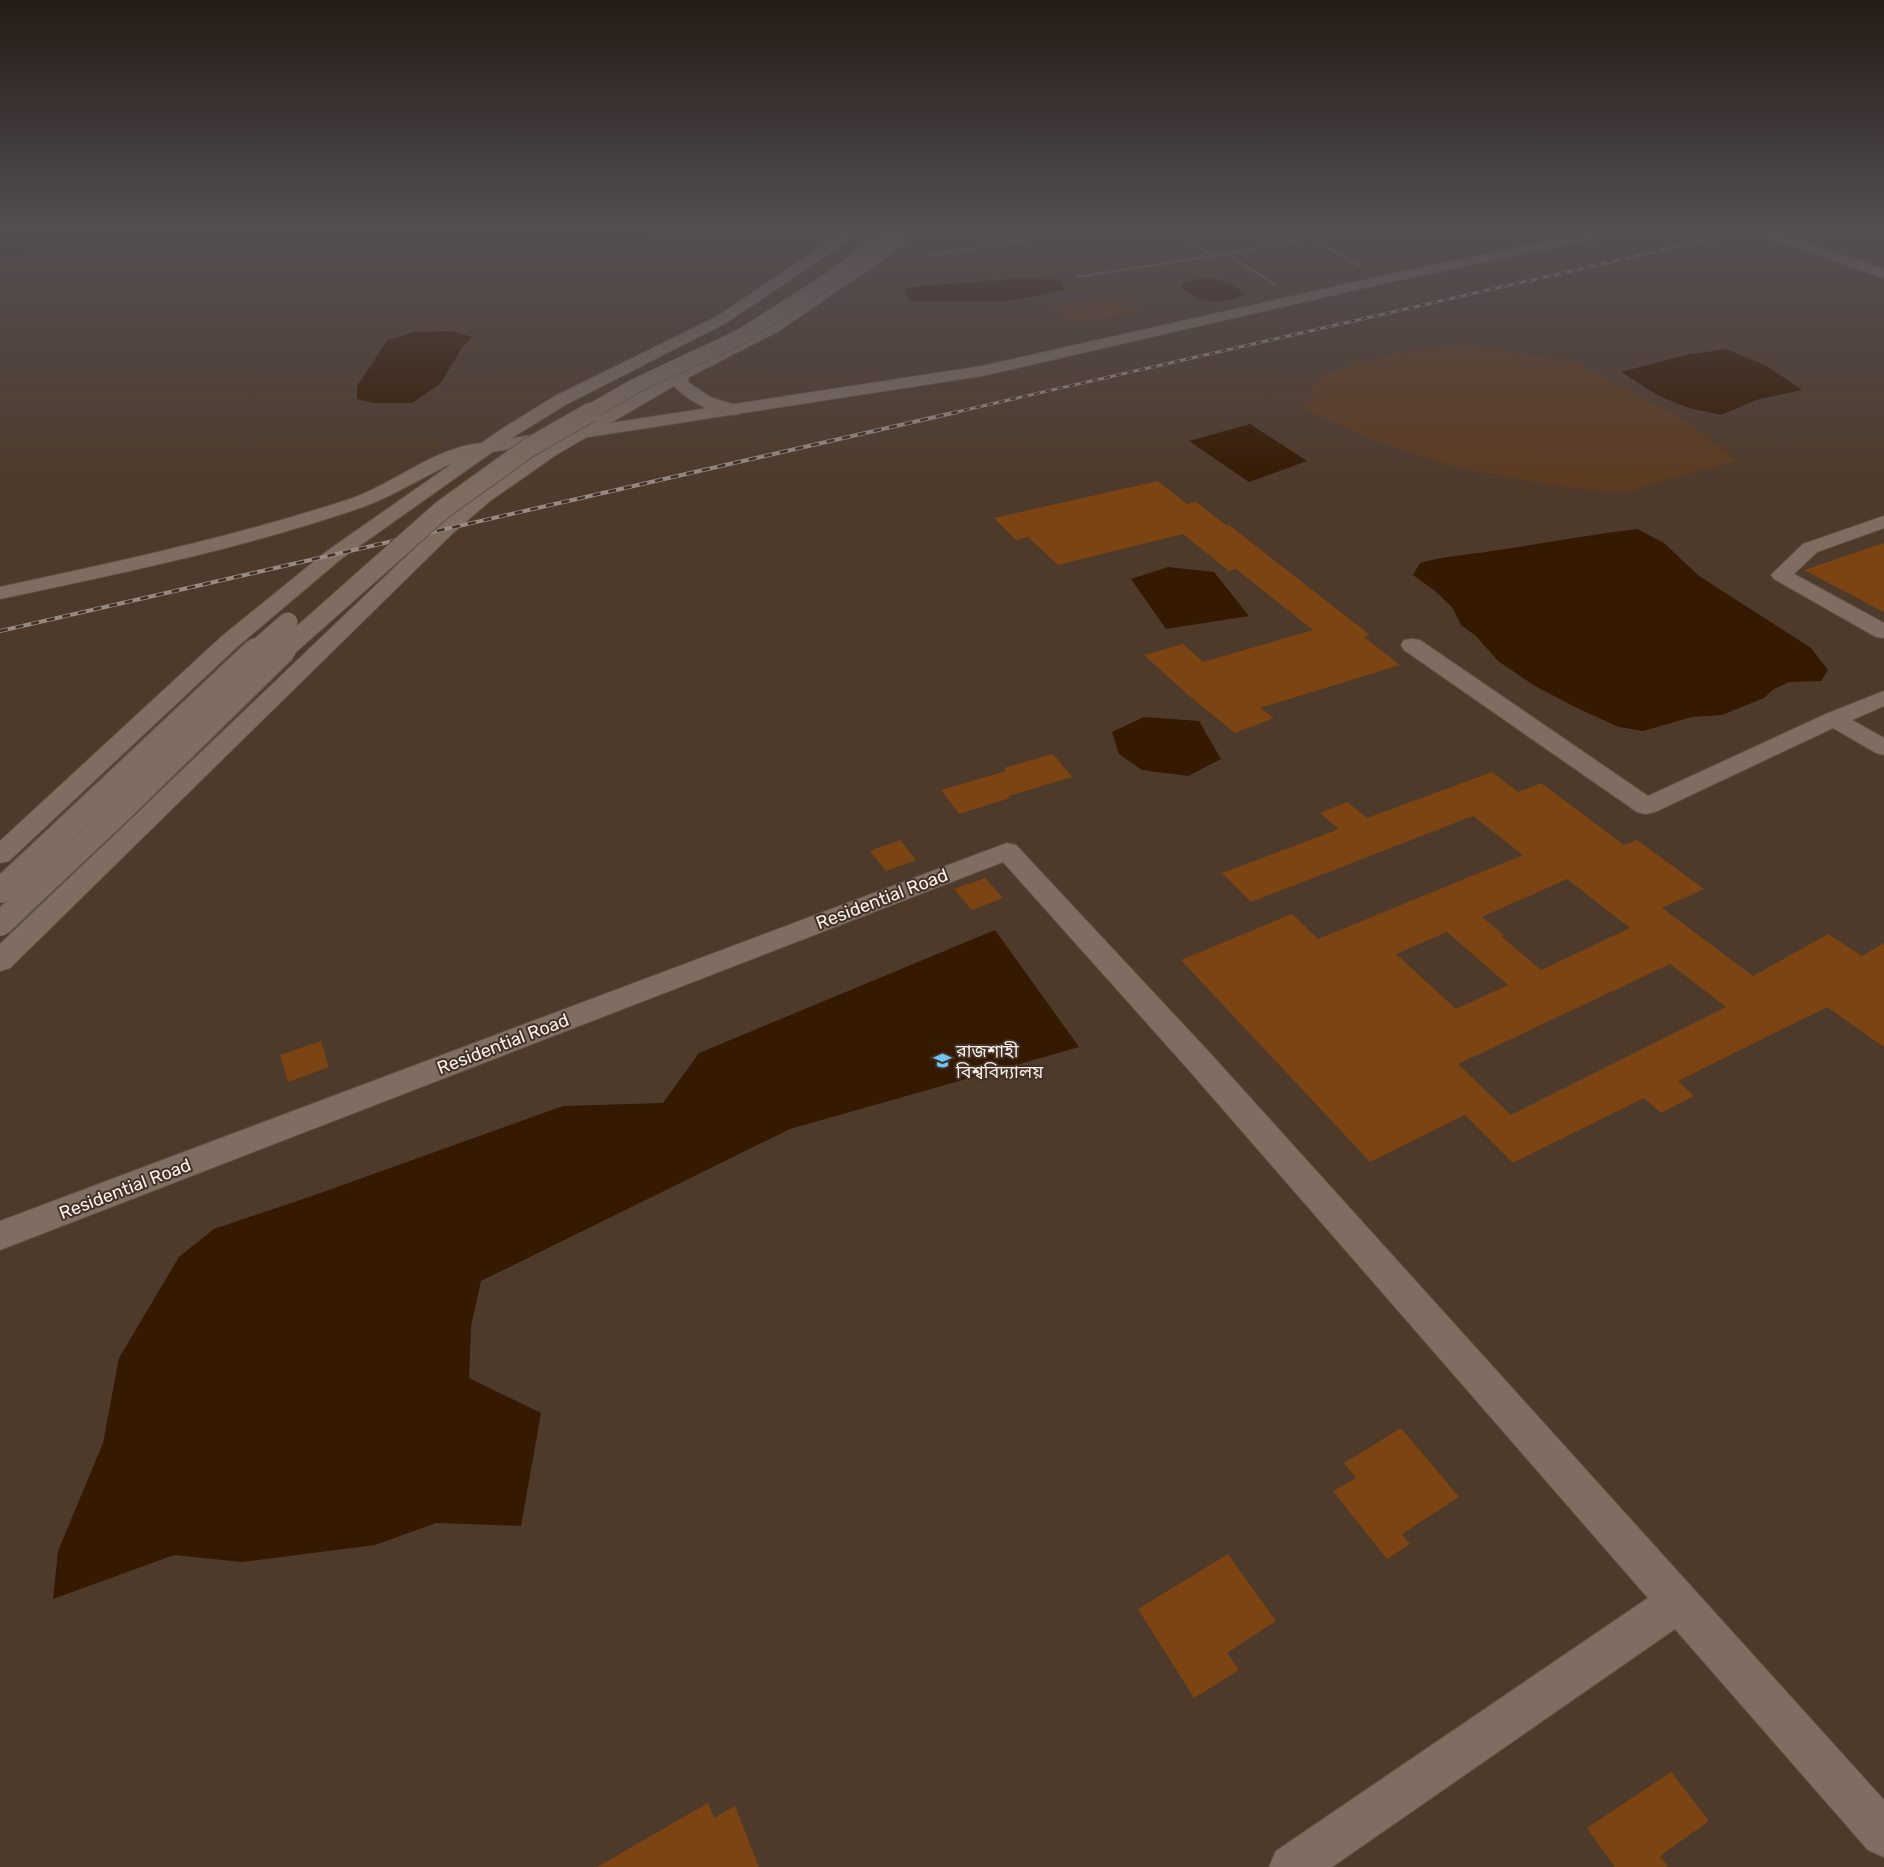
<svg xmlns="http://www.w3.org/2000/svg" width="1884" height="1867" font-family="Rubik,'Noto Sans Bengali',sans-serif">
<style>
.built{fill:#4e3a2b}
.green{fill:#5d3b20}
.water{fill:#351901}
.building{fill:#7b4412;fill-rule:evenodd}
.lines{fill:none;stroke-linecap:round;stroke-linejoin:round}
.minor-casing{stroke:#5e5147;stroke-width:2}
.secondary-casing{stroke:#5e5147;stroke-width:2}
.path{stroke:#91837a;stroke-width:2;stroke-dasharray:2 1;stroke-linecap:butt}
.minor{fill:#7f6d61;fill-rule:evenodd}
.secondary{fill:#7f6d61;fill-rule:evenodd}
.rail-far1-casing{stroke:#988a81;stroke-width:3}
.rail-casing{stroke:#988a81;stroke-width:4}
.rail-far1{stroke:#413126;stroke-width:2;stroke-dasharray:6;stroke-linecap:butt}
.rail{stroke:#413126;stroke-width:2.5;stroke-dasharray:8;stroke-linecap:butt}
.tertiary-bridge-far2-casing{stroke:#5e5147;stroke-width:16;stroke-linecap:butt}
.tertiary-bridge-far1-casing{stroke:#5e5147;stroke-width:21;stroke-linecap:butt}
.tertiary-bridge-casing{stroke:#5e5147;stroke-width:27;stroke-linecap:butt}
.tertiary-bridge-far2{stroke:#7f6d61;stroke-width:15}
.tertiary-bridge-far1{stroke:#7f6d61;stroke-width:19}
.tertiary-bridge{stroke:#7f6d61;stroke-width:24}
.labels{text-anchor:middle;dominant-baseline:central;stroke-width:4;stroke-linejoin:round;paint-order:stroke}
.street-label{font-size:18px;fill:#faefe8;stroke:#413126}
.poi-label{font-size:18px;fill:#faefe8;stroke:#413126;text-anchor:start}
</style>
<rect width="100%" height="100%" fill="#413126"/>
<!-- built -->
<path class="built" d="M856 228H1884V1867H0V255L826 233Z"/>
<!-- green -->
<g class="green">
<path d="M1120 296 1142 312 1072 323 1045 302H1084Z"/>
<path d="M1462 344 1577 363 1689 423 1738 461 1653 483 1631 492 1576 489 1463 469 1378 442 1302 408 1321 375 1389 355Z"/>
</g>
<!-- water -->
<g class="water">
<path d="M1144 230 1154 235 1153 240C1136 242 1106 251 1092 238 1106 229 1128 231 1144 230Z"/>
<path d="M1025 278 1062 280 1064 290 1008 301H910L904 290 910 287Z"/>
<path d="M1211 278 1231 284 1245 294C1226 306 1193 303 1180 284L1197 279Z"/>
<path d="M452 331 472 337 462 348 440 384 412 403H373L357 399V386L387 341 413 332Z"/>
<path d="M1726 349 1767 366 1802 390 1756 400 1721 415 1689 408 1659 396 1621 372 1686 355Z"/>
<path d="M1250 424 1307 461 1249 482 1189 441Z"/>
<path d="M1637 529 1664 543 1699 576 1811 648 1828 670 1821 681 1789 682 1774 689 1764 698 1722 715 1692 717 1643 731 1619 727 1577 708 1535 686 1498 661 1476 636 1461 625 1452 607 1435 591 1413 575 1420 563C1443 556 1468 555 1492 551 1540 544 1588 535 1637 529Z"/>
<path d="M1168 567 1214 572 1249 616 1166 629 1131 579Z"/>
<path d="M1144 717 1199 721 1221 759 1188 776 1142 770 1119 754 1112 732Z"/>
<path d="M995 930 1079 1047 790 1129 481 1281 471 1326 469 1378 541 1413 521 1526 436 1523 375 1545 242 1562 174 1555 53 1599 58 1551 103 1443 119 1358 179 1257 214 1229 312 1196 563 1106 663 1103 699 1053Z"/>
</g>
<!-- building -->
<g class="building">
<path d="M1158 481 1187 504 1196 502 1227 526 1229 525 1370 635 1364 637 1400 665 1260 708 1274 718 1235 733 1187 694 1144 655 1183 644 1203 662 1313 630 1236 569 1229 571 1183 534 1058 565 1028 537 1016 540 994 518Z"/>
<path d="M1884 543V612L1804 570Z"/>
<path d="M1053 754 1072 777 1008 796 1010 798 959 814 941 790 1006 771 1004 768Z"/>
<path d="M1492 772 1518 792 1541 783 1624 845 1637 840 1704 889 1662 908 1753 976 1828 934 1862 956 1884 943V1047L1827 1007 1678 1081 1694 1096 1661 1113 1644 1098 1513 1163 1465 1115 1370 1162 1181 960 1292 914 1318 939 1523 855 1473 816 1251 902 1222 873 1339 829 1320 813 1347 802 1367 818ZM1567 879 1630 928 1541 970 1501 936 1504 935 1482 917ZM1447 932 1469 951 1508 985 1456 1009 1396 954ZM1670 964 1726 1007 1511 1115 1458 1064Z"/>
<path d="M900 840 916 860 886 871 870 851Z"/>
<path d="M985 878 1003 898 972 910 954 889Z"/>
<path d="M321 1041 329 1067 288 1082 280 1055Z"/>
<path d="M1401 1428 1459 1497 1402 1534 1410 1544 1387 1559 1333 1491 1356 1478 1344 1463Z"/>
<path d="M1228 1554 1276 1621 1227 1653 1239 1670 1194 1698 1138 1609Z"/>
<path d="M1671 1772 1709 1821 1660 1856 1668 1867H1615L1587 1828Z"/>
<path d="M708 1803 714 1818 735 1806 759 1867H597Z"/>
</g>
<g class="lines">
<defs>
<g id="minor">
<path d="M1610 228H1635L1628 232 1386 283 982 376 472 455C434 469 401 493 363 507 245 548 121 573 0 599V587C117 562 233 537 347 500 389 486 425 455 468 445L982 366 1386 275Z"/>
<path d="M1745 228H1763L1884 269V278L1746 231Z"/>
<path d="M1884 516V528L1817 552 1794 574 1884 623V638L1876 637 1774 579 1771 575 1803 544Z"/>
<path d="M1412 639 1420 640 1648 796 1826 714 1884 691V706L1852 720 1884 738V755L1876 753 1833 728 1655 812 1646 814 1637 812 1404 650 1401 645 1404 640Z"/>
<path d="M1007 843 1016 845 1209 1052 1884 1800V1857L1868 1850 1675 1629 1332 1867H1269L1276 1851 1648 1598 1187 1068 1003 862 0 1250V1221Z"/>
</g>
<g id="secondary">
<path d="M844 228H858L841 246 726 323 567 404 515 436 341 559 237 647 9 861 0 863V841L221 637 327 551 503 428 555 396 716 317 831 240Z"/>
<path d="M903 228H917L903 246 779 331 689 377 688 382 710 397 739 406 741 410 739 414C719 419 687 400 674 386L556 455 490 501 453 533 10 968 0 971V944L439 525 476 493 544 447 675 372 769 325 893 240Z"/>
</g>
</defs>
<!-- minor casing -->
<use href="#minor" class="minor-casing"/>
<!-- secondary casing -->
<use href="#secondary" class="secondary-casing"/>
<!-- path -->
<g class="path">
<path d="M1171 228 1211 255"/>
<path d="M1293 228 1360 266"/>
<path d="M1227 254 1274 284"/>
<path d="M926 256 1101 228"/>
<path d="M1076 277 1227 254 1360 228"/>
</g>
<!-- minor -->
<use href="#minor" class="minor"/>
<!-- secondary -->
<use href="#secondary" class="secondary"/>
<defs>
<path id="rail-far1" d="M952 413 1759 228"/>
<path id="rail" d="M0 631 957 412"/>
</defs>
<!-- rail-far1 casing -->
<use href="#rail-far1" class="rail-far1-casing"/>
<!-- rail casing -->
<use href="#rail" class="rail-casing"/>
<!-- rail-far1 -->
<use href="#rail-far1" class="rail-far1"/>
<!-- rail -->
<use href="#rail" class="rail"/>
<defs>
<path id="tertiary-bridge-far2" d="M588 413 635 386 740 337 828 281 885 238 894 228"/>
<g id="tertiary-bridge-far1">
<path d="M255 651 288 622"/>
<path d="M283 651 442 510 528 448 591 412"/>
</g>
<g id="tertiary-bridge">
<path d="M0 891 256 650"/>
<path d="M0 924 121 810 284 650"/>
</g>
</defs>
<!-- tertiary-bridge-far2 casing -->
<use href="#tertiary-bridge-far2" class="tertiary-bridge-far2-casing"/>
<!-- tertiary-bridge-far1 casing -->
<use href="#tertiary-bridge-far1" class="tertiary-bridge-far1-casing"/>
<!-- tertiary-bridge casing -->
<use href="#tertiary-bridge" class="tertiary-bridge-casing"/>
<!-- tertiary-bridge-far2 -->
<use href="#tertiary-bridge-far2" class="tertiary-bridge-far2"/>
<!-- tertiary-bridge-far1 -->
<use href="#tertiary-bridge-far1" class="tertiary-bridge-far1"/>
<!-- tertiary-bridge -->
<use href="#tertiary-bridge" class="tertiary-bridge"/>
</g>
<!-- sky -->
<linearGradient id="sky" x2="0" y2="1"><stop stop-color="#241b15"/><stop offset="0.47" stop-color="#544e52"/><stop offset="1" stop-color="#544e52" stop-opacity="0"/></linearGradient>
<rect width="1884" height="489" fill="url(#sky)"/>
<!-- icons -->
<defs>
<symbol id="university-bare" viewBox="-9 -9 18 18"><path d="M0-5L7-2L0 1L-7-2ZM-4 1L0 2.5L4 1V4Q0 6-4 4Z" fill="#70c1f4" stroke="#413126" stroke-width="2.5" paint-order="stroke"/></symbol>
</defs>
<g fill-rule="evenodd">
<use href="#university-bare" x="930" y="1048" width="25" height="25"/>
</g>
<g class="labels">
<!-- street labels -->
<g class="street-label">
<text transform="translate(882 899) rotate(-21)">Residential Road</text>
<text transform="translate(503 1044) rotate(-21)">Residential Road</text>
<text transform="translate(125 1189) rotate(-21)">Residential Road</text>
</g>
<!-- poi labels -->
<g class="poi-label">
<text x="956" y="1051">রাজশাহী<tspan x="956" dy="21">বিশ্ববিদ্যালয়</tspan></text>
</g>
</g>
</svg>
